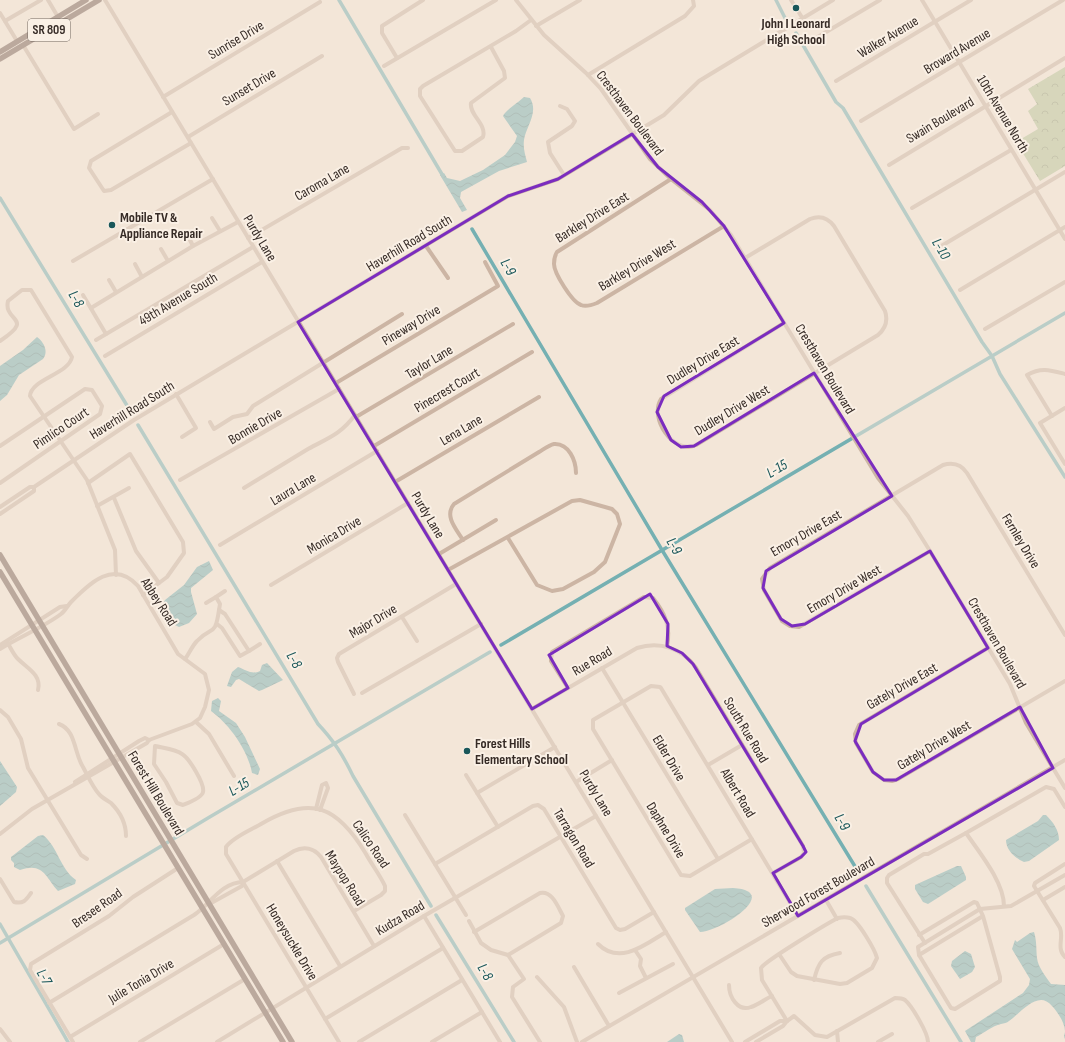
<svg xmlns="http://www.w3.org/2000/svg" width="1065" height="1042" font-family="'Sofia Sans Condensed',sans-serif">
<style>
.park{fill:url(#park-crowns)}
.water{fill:url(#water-waves)}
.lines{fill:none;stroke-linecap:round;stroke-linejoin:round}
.canal{stroke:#75b0b2;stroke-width:3.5}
.minor{stroke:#ccb5a4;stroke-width:4}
.major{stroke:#796156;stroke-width:5.5}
.marked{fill:none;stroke:#7b2cbf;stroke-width:3;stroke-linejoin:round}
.poi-dot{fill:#19575a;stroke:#faf0e5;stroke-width:1.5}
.labels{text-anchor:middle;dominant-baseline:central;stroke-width:4;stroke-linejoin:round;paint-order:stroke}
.shield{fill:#faf0e5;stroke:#71665f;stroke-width:1}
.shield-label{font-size:13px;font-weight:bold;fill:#362b26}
.poi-label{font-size:14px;font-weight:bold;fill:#362b26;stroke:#faf0e5;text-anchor:start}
.street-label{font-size:14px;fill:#362b26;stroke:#faf0e5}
.water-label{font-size:15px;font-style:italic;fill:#19575a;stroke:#faf0e5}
</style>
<defs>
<pattern id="park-crowns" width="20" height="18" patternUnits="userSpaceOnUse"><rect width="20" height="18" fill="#b5c397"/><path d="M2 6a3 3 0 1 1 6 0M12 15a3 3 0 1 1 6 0" fill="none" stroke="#949f7b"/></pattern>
<pattern id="water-waves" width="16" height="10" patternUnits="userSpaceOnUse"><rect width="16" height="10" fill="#75b0b2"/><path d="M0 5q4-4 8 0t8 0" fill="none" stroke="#618f91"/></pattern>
</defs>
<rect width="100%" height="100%" fill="#f3e6d8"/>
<!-- park -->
<path class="park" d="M1065 67V166L1040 181 1016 142 1038 129 1028 111 1037 104 1028 89Z"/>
<!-- water -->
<g class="water">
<path d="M524 97 530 98C539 113 526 126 524 140 523 148 525 154 527 162L499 171 461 192 460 198 467 210 462 212 440 175 444 173 447 178 460 181 483 170 505 155 515 142 517 136 503 116C506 110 519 102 524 97Z"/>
<path d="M37 337C44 342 49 352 43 359L19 375 7 395 0 401V366L23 350Z"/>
<path d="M209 561 213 570 191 588V592L197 614 189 623 179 627 173 624 162 605 165 600 184 585 197 567Z"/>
<path d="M267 663 283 680 262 690 259 691 239 679 236 680 231 687 227 686 232 672 238 667C246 670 252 675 260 671L262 665Z"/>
<path d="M218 698 221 701 219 711 236 723 245 737 260 769 258 775 252 773C248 750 229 724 211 711L212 701Z"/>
<path d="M0 761 17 787 16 792 0 806Z"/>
<path d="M1043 815H1046C1053 822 1059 830 1059 840L1029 861 1024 862C1015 858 1006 850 1006 840L1038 821Z"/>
<path d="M43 835C58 847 60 869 76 880L75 884 58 891C45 876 43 862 20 870L14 867V863L11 860V857L38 836Z"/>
<path d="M957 866H961L966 877V880L928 904 923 902 915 889V885Z"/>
<path d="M733 888C783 891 720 932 700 932L685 910V908L715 889Z"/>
<path d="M1034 932C1037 942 1036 949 1037 958 1038 967 1046 977 1051 984L1065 985V1039C1063 1035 1065 1035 1065 1031 1065 1023 1057 1011 1052 1006 1038 989 1021 1013 1009 1021 1007 1023 1004 1023 1001 1024 992 1026 984 1033 976 1037L975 1042H971L965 1031 1023 993 1029 985 1030 979 1012 949 1015 940 1017 942 1030 933Z"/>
<path d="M965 951 971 954 975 967 972 972 960 979 951 966 952 961Z"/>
<path d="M679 1034 682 1035 684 1042H667Z"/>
</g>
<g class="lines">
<!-- canal -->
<g class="canal">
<path d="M339 0 443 176"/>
<path d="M776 0 785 18"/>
<path d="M796 33 836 102 843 108 982 342 992 356 1000 374 1065 477"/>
<path d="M0 198 131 412"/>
<path d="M472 229 662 550 859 873"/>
<path d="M138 425 318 724C334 741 343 755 353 776L431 906"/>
<path d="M501 645 1065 313"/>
<path d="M866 886 961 1042"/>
<path d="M436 915 514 1042"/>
<path d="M0 924 68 1042"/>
<path d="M0 943 208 818 490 652"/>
</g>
<!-- minor -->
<g class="minor">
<path d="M48 0 58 17"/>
<path d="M105 0 732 1042"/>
<path d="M516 0 544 35 586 73 601 89 650 159 671 179 710 210 731 235 878 478 908 516 930 551 1010 684 1026 723 1065 788"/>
<path d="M791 0 803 19"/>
<path d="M922 0 1065 239"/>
<path d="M0 13 17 41"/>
<path d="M5 21 41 0"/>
<path d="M536 26 580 0"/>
<path d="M811 41 880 0"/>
<path d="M23 45 74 129 98 114"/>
<path d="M491 47 504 71 505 78 471 103C469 115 487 124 483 137L462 151H455L420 96V89L423 86 516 31 531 20"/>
<path d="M397 58 382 33V26L423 0"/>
<path d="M384 66 496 0"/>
<path d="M588 75 685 16 694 6 693 0"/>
<path d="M836 81 971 0"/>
<path d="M163 97 320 2"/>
<path d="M560 106 567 109 575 121 572 126 548 142 550 153 564 175"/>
<path d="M172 112 91 161 89 168 104 191 111 190 191 143"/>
<path d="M861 121 1063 0"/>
<path d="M188 137 322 56"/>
<path d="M889 165 1065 58"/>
<path d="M671 179 557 252C555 255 554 259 554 264 554 273 572 302 581 305 586 307 592 305 597 303L724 226"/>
<path d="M912 208 1011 150"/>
<path d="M212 218 220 231"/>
<path d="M187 234 193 246"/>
<path d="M248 238 402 148H408"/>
<path d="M426 246 448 278"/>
<path d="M938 248 1065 172"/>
<path d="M161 249 168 261"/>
<path d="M745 258 810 219C820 215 828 218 834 226L885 311C888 320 886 328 878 335L696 445C673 455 649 418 661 399L784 323"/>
<path d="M73 261 213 179"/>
<path d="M135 264 142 277"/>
<path d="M109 280 116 292"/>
<path d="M960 290 1065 227"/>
<path d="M83 295 106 334"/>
<path d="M91 308 193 246 238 222"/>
<path d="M985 329 1065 282"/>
<path d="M96 340 253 247"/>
<path d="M0 341C36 317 3 322 8 301L22 290H31L72 357C69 374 31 379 30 396L87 480 115 550 116 575"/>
<path d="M105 356 262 262"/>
<path d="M336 383 498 286 485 262"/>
<path d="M176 394 196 428 182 437"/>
<path d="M1065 408 1040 423 1065 464"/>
<path d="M1052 416 1027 375C1041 367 1050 370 1065 374"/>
<path d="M356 417 513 324"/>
<path d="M210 422 214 429 233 417 247 414 253 406 402 314"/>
<path d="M0 446 85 389 92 390 102 406 100 414 0 483"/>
<path d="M374 446 532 352"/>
<path d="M180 480 339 389"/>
<path d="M395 482 539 397"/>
<path d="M88 483 130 454 183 542 184 553 167 577 143 595"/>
<path d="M244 488C265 475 287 462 308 449 328 438 340 435 355 415"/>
<path d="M114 498 136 551 159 583"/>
<path d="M97 506 129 488"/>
<path d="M0 507 30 487H34L134 420 508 196 558 179 664 115 699 81 833 0"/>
<path d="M0 514 34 491V487"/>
<path d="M463 540C456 529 444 516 454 504L539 452C544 449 549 445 554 444 569 443 576 461 576 473"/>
<path d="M220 545 377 451"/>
<path d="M930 551 799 627 790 626 782 621 764 590 762 579 770 568 943 465C953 462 961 464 967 473L1065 635"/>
<path d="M439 554 496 520"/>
<path d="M448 570 572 501 580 500 612 509 617 514 620 524 605 562 594 572 563 589 552 591 537 585 508 538"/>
<path d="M271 585 408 503"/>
<path d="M206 603 216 597"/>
<path d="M219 610 220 604 216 597 225 591"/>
<path d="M402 617 417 641"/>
<path d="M7 642C11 648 13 654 18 659 27 668 42 675 38 690"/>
<path d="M0 645 60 607 67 606"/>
<path d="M988 648 859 725 855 734 856 743 873 772 884 780 892 781 898 779 1065 681"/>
<path d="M0 649C19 637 44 627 61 614 65 611 68 605 71 602 90 583 114 559 138 586L178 654 205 674 209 690 205 707 200 718 192 724 149 740 147 743 32 809 0 834"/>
<path d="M249 651 260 644"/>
<path d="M185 659C189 654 192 646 197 641 212 625 215 638 219 610L225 614 249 651 240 656 222 628 217 624"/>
<path d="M602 668 718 859"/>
<path d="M568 688 551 661 552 652 644 597 653 598C665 613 671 627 667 646"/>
<path d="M362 693 481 624"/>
<path d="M354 694 338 662 337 658 339 654 456 584"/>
<path d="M532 709 637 648C660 641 682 648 696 668L803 846 804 853 801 857 773 873"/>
<path d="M0 710 8 717 21 739 28 768 81 855 87 859"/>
<path d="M196 722 209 734 234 776"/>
<path d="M59 724C76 730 74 753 83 767 88 776 92 786 99 794 102 798 107 800 111 803 120 812 126 824 126 836"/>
<path d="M155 746C163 748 176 749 182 754 189 758 205 784 203 792 202 798 188 803 183 805L177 803 166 782 154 764Z"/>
<path d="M708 765 742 745"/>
<path d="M466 775 498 827"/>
<path d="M75 782 139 741 145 738 149 740"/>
<path d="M576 782 612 760"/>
<path d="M477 793 555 747"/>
<path d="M316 809 322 785 326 783 328 788 320 810"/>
<path d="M405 815 466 915"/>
<path d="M966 833 1046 787 1054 789 1065 807"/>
<path d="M752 839 690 876 681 875 593 729V720L651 686 660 687 661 688 798 916"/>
<path d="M277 861 340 966"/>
<path d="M435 864 533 806 538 805 544 809 616 928 620 930 625 929 654 912"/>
<path d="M1065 864 1035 883 1034 886 1060 928C1064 938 1056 948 1065 957"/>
<path d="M0 879 14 902C24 904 26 900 31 893"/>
<path d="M826 900 837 919"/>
<path d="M1043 900 1065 887"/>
<path d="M208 903 213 902 242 886 243 882 294 851C304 846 314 848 321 857L374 946"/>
<path d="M424 916 500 1042"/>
<path d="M469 921 481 943 491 950 508 955 524 979 513 987 512 997 540 1042"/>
<path d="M474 932 540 893C552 890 558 907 563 916L561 923 508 955"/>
<path d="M919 935 974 902 977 903 983 916 1000 977V981L955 1009 951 1008 919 955 983 916"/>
<path d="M925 943 887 883V878L889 875 924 854H928L966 833C979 852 1004 882 1004 906"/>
<path d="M598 944C620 966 646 944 666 932"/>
<path d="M635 950 641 959 640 966 646 978"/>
<path d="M779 954 791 972 797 976 840 984 847 983 872 968 877 958C875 950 858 920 850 918 847 917 842 917 838 918 828 923 765 961 761 968L762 980 787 1021"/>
<path d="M919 955 918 947 980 909 1011 906 1065 875"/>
<path d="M574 967 609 1026"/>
<path d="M537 977 564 1007 577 1042"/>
<path d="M814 980C818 963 822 956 840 953"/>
<path d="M729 985C729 997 738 1012 751 1007 758 1005 765 999 772 996"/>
<path d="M619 993 673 964"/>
<path d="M49 1003 194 915C209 905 222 882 243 882"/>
<path d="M325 1019 443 948"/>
<path d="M0 1029 10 1042"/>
<path d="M837 1031 838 1042"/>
<path d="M70 1037 224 944"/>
<path d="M73 1042 30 970 31 964 109 916 133 897 178 868"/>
<path d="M140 1042 245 979"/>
<path d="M217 1042 424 916 596 816"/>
<path d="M339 1042 226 854V847C233 837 251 830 261 824 312 794 338 807 366 854 372 865 380 875 385 886V891L381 895 354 911"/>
<path d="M359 1042 462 980"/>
<path d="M432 1042 482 1012"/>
<path d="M582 1042 1065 760"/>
<path d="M745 1042 780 1021H787L794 1016 815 1035 827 1037 895 998C899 998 902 998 905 1000 912 1006 928 1033 928 1042"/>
<path d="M756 1042 783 1026 787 1021"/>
<path d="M878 1042 892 1034"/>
</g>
<!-- major -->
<g class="major">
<path d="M0 52 86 0"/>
<path d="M0 59 99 0"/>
<path d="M0 555 292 1042"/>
<path d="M0 572 283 1042"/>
</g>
</g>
<!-- marked area -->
<path d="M0 0H1065V1042H0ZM632 134 658 167 702 202 724 226 784 323 664 396 657 412 671 440 681 447 694 446 814 373 892 496 766 571 763 588 781 619 792 626 805 624 930 551 988 648 861 724 855 741 873 772 884 780H896L1020 707 1053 768 798 916 773 873 801 857 806 852 803 846 693 664 682 653 667 646 668 624 650 594 549 655 568 688 532 709 298 322 508 196 558 179Z" fill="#f3e6d8" fill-opacity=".55" fill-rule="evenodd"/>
<path class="marked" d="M632 134 658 167 702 202 724 226 784 323 664 396 657 412 671 440 681 447 694 446 814 373 892 496 766 571 763 588 781 619 792 626 805 624 930 551 988 648 861 724 855 741 873 772 884 780H896L1020 707 1053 768 798 916 773 873 801 857 806 852 803 846 693 664 682 653 667 646 668 624 650 594 549 655 568 688 532 709 298 322 508 196 558 179Z"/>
<!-- markers -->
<g class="poi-dot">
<circle cx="796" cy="8" r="4"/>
<circle cx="112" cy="225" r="4"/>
<circle cx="467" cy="751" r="4"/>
</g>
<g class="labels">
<!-- shield labels -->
<rect class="shield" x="28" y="19" width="42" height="22" rx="3"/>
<g class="shield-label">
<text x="49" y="30">SR 809</text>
</g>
<!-- poi labels -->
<g class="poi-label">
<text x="796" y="23" text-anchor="middle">John I Leonard<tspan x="796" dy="16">High School</tspan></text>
<text x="120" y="217">Mobile TV &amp;<tspan x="120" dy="16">Appliance Repair</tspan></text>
<text x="475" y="743">Forest Hills<tspan x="475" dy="16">Elementary School</tspan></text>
</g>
<!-- street labels -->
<g class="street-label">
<text transform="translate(888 37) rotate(-31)">Walker Avenue</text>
<text transform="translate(236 40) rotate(-31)">Sunrise Drive</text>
<text transform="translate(957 51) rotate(-31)">Broward Avenue</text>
<text transform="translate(249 87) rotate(-31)">Sunset Drive</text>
<text transform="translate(630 113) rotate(53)">Cresthaven Boulevard</text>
<text transform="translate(1003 114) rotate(59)">10th Avenue North</text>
<text transform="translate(940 120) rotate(-31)">Swain Boulevard</text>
<text transform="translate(322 182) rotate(-30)">Caroma Lane</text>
<text transform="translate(592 217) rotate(-32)">Barkley Drive East</text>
<text transform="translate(260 238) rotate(59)">Purdy Lane</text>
<text transform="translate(409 243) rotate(-31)">Haverhill Road South</text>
<text transform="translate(637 265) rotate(-31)">Barkley Drive West</text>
<text transform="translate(178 299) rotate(-31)">49th Avenue South</text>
<text transform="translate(411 325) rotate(-31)">Pineway Drive</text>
<text transform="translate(703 360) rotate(-31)">Dudley Drive East</text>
<text transform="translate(429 362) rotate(-31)">Taylor Lane</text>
<text transform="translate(825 369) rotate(59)">Cresthaven Boulevard</text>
<text transform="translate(447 390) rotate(-31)">Pinecrest Court</text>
<text transform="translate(132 410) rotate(-32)">Haverhill Road South</text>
<text transform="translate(732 410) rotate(-31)">Dudley Drive West</text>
<text transform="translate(255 426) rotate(-30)">Bonnie Drive</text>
<text transform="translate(61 428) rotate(-34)">Pimlico Court</text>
<text transform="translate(461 430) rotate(-31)">Lena Lane</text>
<text transform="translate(293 489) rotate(-31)">Laura Lane</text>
<text transform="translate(428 515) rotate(59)">Purdy Lane</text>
<text transform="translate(806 533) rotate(-30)">Emory Drive East</text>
<text transform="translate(334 535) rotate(-31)">Monica Drive</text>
<text transform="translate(1021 541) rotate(59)">Fernley Drive</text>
<text transform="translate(844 589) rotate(-30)">Emory Drive West</text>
<text transform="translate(159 602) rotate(57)">Abbey Road</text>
<text transform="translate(373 621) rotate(-31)">Major Drive</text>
<text transform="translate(997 643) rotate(60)">Cresthaven Boulevard</text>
<text transform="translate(592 661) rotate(-31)">Rue Road</text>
<text transform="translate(902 686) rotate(-30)">Gately Drive East</text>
<text transform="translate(746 730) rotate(59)">South Rue Road</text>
<text transform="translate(934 745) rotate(-31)">Gately Drive West</text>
<text transform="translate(669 758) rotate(59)">Elder Drive</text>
<text transform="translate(156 793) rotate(59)">Forest Hill Boulevard</text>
<text transform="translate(596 793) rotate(59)">Purdy Lane</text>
<text transform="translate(738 793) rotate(59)">Albert Road</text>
<text transform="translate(666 830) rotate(59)">Daphne Drive</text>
<text transform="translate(574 838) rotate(59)">Tarragon Road</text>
<text transform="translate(371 844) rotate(56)">Calico Road</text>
<text transform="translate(345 878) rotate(58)">Maypop Road</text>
<text transform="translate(818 892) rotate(-30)">Sherwood Forest Boulevard</text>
<text transform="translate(97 908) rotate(-35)">Bresee Road</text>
<text transform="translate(400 918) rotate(-31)">Kudza Road</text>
<text transform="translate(292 942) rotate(59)">Honeysuckle Drive</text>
<text transform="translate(141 981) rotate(-31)">Julie Tonia Drive</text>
</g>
<!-- water labels -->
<g class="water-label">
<text transform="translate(941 249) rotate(59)">L-10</text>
<text transform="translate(508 267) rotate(59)">L-9</text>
<text transform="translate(76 299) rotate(59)">L-8</text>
<text transform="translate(777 469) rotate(-30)">L-15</text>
<text transform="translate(674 546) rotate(59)">L-9</text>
<text transform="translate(294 660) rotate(59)">L-8</text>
<text transform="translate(239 787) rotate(-31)">L-15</text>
<text transform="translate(842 822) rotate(59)">L-9</text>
<text transform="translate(485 972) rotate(59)">L-8</text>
<text transform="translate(44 977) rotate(60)">L-7</text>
</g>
</g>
</svg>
